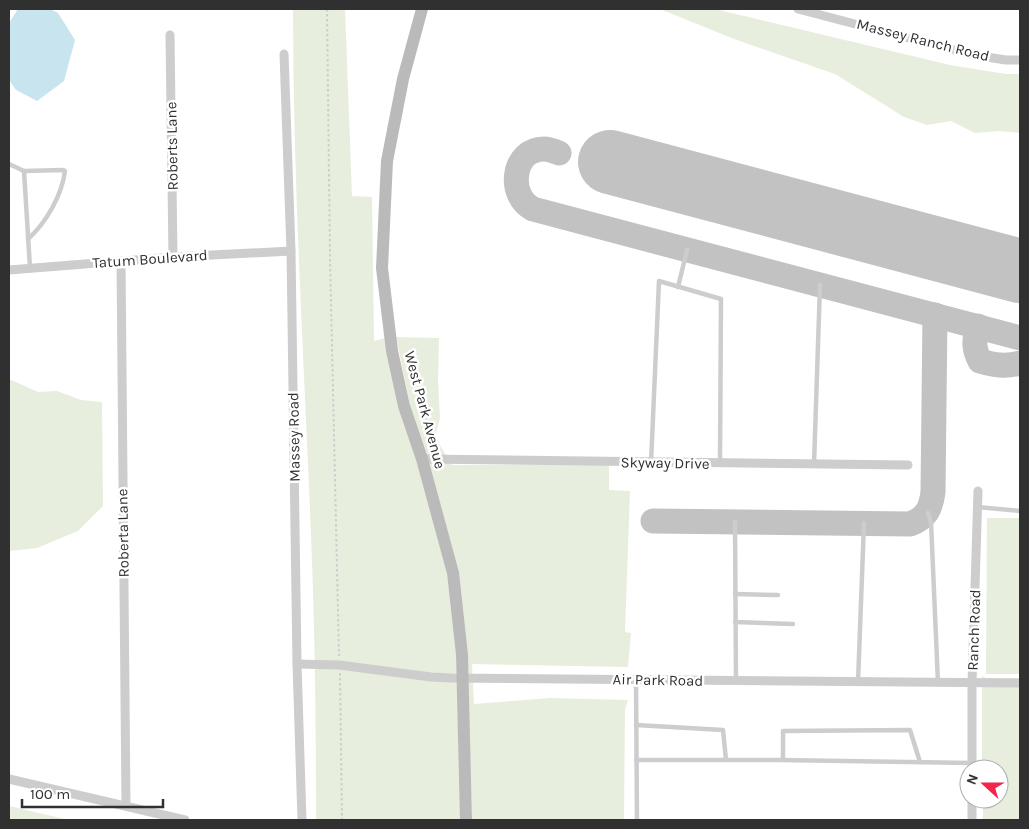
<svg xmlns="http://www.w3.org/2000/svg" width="1029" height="829" font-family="Karla,sans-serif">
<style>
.green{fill:#e8eedd}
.water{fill:#c8e4ef}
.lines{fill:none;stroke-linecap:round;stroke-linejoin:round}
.taxiway{stroke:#c2c2c2;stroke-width:25}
.runway{stroke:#c2c2c2;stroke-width:64}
.path{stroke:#cdcdcd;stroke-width:2;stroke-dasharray:2.5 2.5;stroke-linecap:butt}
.lane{stroke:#cdcdcd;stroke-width:4.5}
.street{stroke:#cdcdcd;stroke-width:9}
.secondary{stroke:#bababa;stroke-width:12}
.labels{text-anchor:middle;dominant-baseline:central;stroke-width:5;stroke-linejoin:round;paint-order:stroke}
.street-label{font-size:15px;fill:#303030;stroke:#fff}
</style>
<rect width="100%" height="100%" fill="#fff"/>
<!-- green -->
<g class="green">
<path d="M293 9H345L352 196 372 197 374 341 385 338 447 573 456 655 461 820H316C316 725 315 630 311 535 304 360 293 184 293 9Z"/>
<path d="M660 9H715L950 65 1006 74H1020V133L999 131 975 133 951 121 927 125 904 117 835 74 734 39Z"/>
<path d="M396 337 439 338 438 381 440 418 435 437 452 465 609 464V490L630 491 625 632 631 633 628 667 472 664 474 704 550 698 628 700 625 709 624 820H472L467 655 410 405Z"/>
<path d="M9 379 38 392 57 391 81 400 102 402 103 506 78 531 37 548 9 551Z"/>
<path d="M987 518H1020V674H986Z"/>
<path d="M982 676 986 678H1020V820H983V799H999V769H982Z"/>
<path d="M9 806 69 820H9Z"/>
</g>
<!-- water -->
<path class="water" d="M18 9H50L58 13 75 40 64 81 37 101 16 90 9 80V23Z"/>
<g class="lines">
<!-- taxiway -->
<g class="taxiway">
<path d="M559 153C554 151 549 149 544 149 512 149 507 196 533 209L1020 338"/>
<path d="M978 326C974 340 973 348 980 361 994 365 1006 367 1020 363"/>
<path d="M653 521 910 524C926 518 931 509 933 492L935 315"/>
</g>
<!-- runway -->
<path class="runway" d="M610 162 1020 271"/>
<!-- path -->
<g class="path">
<path d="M327 9 330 258 339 656"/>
<path d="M340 673 342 820"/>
</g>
<!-- lane -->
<g class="lane">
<path d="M9 164 24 171 30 268"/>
<path d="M24 171 63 170 65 171C62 195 46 223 28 239"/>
<path d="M678 287 687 250"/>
<path d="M651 463 659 281 721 299 720 462"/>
<path d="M814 464 820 285"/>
<path d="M977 507 1020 511"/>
<path d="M928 513 931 522 938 683"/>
<path d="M735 522 736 681"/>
<path d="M735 594 778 595"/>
<path d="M735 622 793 624"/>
<path d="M636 680 637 820"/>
<path d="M858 682 864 523"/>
<path d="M636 725 723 730 726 760"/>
<path d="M636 760H780L972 763"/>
<path d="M783 760V731L910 730 920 762"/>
</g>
<!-- street -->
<g class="street">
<path d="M798 9 973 55 1006 60H1020"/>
<path d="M170 35 173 257"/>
<path d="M284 54 291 251 297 664 302 820"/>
<path d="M121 261 126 806"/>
<path d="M9 270 173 257 291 251"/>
<path d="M422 459 908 465"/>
<path d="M297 664 339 665 431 677 451 678 1020 683"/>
<path d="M972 769V683L978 491"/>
<path d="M9 779 185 820"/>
<path d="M972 820V799"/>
</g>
<!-- secondary -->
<path class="secondary" d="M422 9 403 79 387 161 382 268 392 351 404 406 422 459 453 573 462 655 466 820"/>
</g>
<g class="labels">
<!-- street labels -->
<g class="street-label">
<text transform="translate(923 40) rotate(14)">Massey Ranch Road</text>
<text transform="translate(172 146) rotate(-91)">Roberts Lane</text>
<text transform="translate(150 259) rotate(-4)">Tatum Boulevard</text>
<text transform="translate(425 410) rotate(75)">West Park Avenue</text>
<text transform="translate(294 437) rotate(-91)">Massey Road</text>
<text transform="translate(665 463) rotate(1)">Skyway Drive</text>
<text transform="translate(123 533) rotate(-91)">Roberta Lane</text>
<text transform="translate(974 630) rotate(-88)">Ranch Road</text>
<text transform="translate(658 680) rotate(1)">Air Park Road</text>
</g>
</g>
<!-- border -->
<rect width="1029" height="829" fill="none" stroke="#303030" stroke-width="20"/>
<!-- north arrow -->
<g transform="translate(984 784) rotate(291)"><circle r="24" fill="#ffffff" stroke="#acacac"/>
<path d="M0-4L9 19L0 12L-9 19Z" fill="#f4254b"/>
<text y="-8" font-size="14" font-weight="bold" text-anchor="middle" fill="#303030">N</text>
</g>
<!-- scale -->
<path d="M22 799v8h141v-8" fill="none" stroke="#303030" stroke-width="2.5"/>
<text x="30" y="799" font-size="15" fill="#303030" stroke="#ffffff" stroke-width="4" paint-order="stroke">100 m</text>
</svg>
